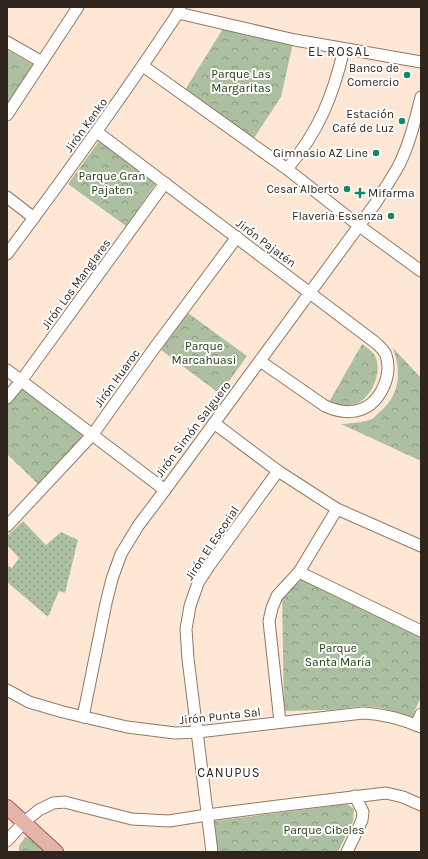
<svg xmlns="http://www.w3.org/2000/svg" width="428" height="859" font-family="Karla,sans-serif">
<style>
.grass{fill:url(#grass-dots)}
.forest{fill:url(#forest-crowns)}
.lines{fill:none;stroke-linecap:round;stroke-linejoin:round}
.minor-casing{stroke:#917963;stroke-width:13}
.major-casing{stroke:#996052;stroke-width:16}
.minor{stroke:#fff;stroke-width:11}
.major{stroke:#e4b3a9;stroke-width:14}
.poi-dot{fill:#118768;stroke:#fff;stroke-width:1.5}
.labels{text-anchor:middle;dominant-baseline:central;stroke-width:4;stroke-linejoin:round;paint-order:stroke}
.poi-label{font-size:12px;fill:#2f251c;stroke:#fff;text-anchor:end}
.park-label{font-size:12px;fill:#213c09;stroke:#fff}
.street-label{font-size:12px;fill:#2f251c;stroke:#fff}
.neighbourhood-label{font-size:13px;letter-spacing:1px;fill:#2f251c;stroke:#fff}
</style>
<defs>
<pattern id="grass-dots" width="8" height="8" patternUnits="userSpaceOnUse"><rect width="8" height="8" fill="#acc0a1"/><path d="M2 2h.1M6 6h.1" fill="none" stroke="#8c9c82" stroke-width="1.8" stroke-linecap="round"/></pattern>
<pattern id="forest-crowns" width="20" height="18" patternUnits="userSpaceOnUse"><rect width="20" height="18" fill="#acc0a1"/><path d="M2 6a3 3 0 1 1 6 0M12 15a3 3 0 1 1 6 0" fill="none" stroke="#8c9c82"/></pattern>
</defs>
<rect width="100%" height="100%" fill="#fee8d5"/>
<!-- grass -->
<path class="grass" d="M23 521 46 545 61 532 78 540 65 593 59 591 48 617 7 582V568L9 566 12 568 19 558 7 545V536Z"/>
<!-- forest -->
<g class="forest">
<path d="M224 27 293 43 281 97 252 141 183 93Z"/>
<path d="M7 50 33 65 9 104 7 103Z"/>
<path d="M99 141 157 182 126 226 68 184Z"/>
<path d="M188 313 247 356 220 394 161 350Z"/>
<path d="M362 344C366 347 371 350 374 354 384 370 372 400 353 405 345 408 338 405 329 402Z"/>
<path d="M393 348 421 378V461L341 424C352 423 362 423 372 419 375 417 378 413 381 411 401 393 401 371 393 348Z"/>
<path d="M22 384 85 433 39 485 7 454V403Z"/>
<path d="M302 579 421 634V697L412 717 382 708 364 706 331 710 284 711 282 595Z"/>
<path d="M347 804 354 809 353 821 338 852H218L214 821Z"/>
<path d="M32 836 50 852H19V846L25 837Z"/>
</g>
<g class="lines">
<defs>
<g id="minor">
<path d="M178 13 295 40 421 62"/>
<path d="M7 42 42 62"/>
<path d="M143 66 287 169 358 225 421 271"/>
<path d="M7 115 78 7"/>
<path d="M97 132 376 343C379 346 384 350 386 355 393 377 379 407 355 411 345 413 334 410 325 406L260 361"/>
<path d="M287 169C319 131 333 96 344 49"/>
<path d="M7 197 34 218"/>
<path d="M7 254C66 175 123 96 178 13L180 7"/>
<path d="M7 370 165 490"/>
<path d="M7 398 21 381 165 183"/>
<path d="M214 423 278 471 337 509 421 546"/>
<path d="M7 526 93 434 153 350 237 237"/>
<path d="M299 572 421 631"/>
<path d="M7 690 29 702 63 712 127 727 175 733 198 732 363 713C383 714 402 719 421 727"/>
<path d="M83 717 106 603 112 579 121 554 138 526 165 490 375 204C383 191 392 178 399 165 410 143 415 120 421 97"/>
<path d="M280 722 269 621 272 608 277 596 299 572 337 509"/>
<path d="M416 725 421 714"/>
<path d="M7 841 24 822 39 810 53 803 65 802 76 805 132 819 169 821 207 815 278 806 386 793 403 797 421 805"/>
<path d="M212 852 188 659 186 629 190 606 198 583 209 566 278 471"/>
<path d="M347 852 362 820 363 812 355 796"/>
</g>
<path id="major" d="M7 807 56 852"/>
</defs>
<!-- minor casing -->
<use href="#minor" class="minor-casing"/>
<!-- major casing -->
<use href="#major" class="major-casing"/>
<!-- minor -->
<use href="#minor" class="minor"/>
<!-- major -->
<use href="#major" class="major"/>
</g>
<!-- markers -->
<g class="poi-dot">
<circle cx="407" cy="75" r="4"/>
<circle cx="402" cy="121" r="4"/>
<circle cx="376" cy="153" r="4"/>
<circle cx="347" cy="189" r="4"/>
<path d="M358 187h4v4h4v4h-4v4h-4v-4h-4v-4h4z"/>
<circle cx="391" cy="216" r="4"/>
</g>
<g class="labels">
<!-- poi labels -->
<g class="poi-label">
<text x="399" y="68">Banco de<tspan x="399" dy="14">Comercio</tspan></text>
<text x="394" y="114">Estación<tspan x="394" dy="14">Café de Luz</tspan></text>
<text x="368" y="153">Gimnasio AZ Line</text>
<text x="339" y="189">Cesar Alberto</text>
<text x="368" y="193" text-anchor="start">Mifarma</text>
<text x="383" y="216">Flaveria Essenza</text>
</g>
<!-- park labels -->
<g class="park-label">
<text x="241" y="74">Parque Las<tspan x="241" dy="14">Margaritas</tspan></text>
<text x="112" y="176">Parque Gran<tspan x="112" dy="14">Pajaten</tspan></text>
<text x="204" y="346">Parque<tspan x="204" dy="14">Marcahuasi</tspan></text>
<text x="338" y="648">Parque<tspan x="338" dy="14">Santa María</tspan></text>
<text x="324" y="830">Parque Cibeles</text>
</g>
<!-- street labels -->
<g class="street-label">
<text transform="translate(86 125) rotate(-54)">Jirón Kenko</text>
<text transform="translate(266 243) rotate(37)">Jirón Pajatén</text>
<text transform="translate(76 284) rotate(-54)">Jirón Los Manglares</text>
<text transform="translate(117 378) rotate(-54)">Jirón Huaroc</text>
<text transform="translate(193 429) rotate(-53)">Jirón Simón Salguero</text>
<text transform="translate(212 543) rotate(-56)">Jirón El Escorial</text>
<text transform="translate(220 716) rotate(-6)">Jirón Punta Sal</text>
</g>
<!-- neighbourhood labels -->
<g class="neighbourhood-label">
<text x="339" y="51">EL ROSAL</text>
<text x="229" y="772">CANUPUS</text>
</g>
</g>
<!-- border -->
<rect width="428" height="859" fill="none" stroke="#2f251c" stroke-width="16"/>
</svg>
